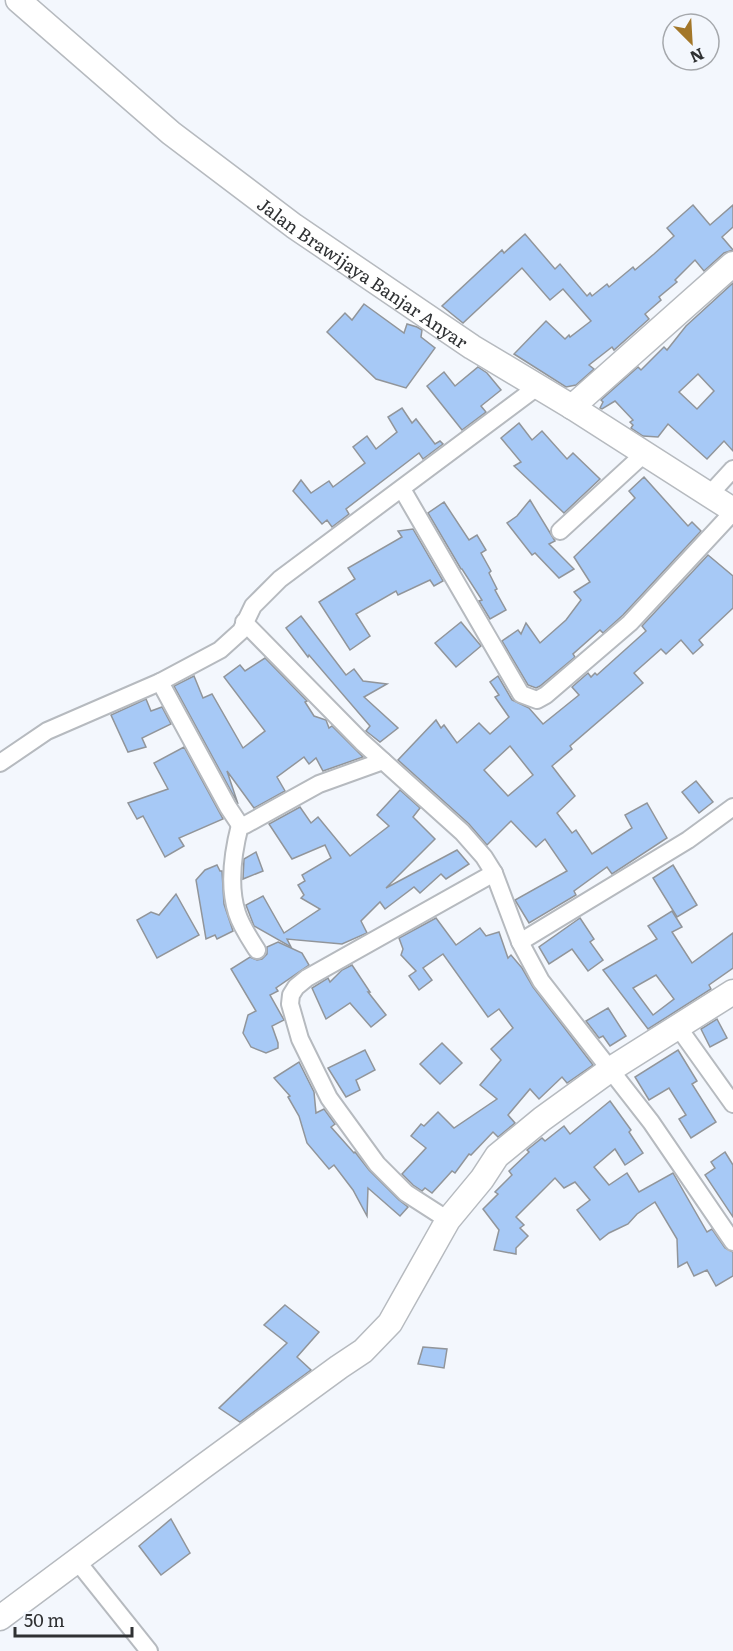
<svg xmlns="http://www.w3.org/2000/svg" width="733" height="1651" font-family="Literata,serif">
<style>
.building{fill:#a7c9f6;stroke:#91959a;stroke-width:1.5;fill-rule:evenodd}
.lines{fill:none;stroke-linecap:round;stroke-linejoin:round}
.street-casing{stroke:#b6babf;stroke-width:20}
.secondary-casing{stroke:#b6babf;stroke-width:27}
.street{stroke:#fff;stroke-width:16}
.secondary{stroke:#fff;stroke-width:24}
.labels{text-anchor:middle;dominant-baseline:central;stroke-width:6;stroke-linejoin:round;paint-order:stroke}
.street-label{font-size:18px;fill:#2f3133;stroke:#f3f7fd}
</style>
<rect width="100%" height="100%" fill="#f3f7fd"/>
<!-- building -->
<g class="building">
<path d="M693 205 710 225 733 205V227L722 237 733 250 724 253 704 271 695 260 675 280 677 282 659 297 661 300 645 314 649 319 614 350 612 347 589 365 594 369 576 385 566 387 514 354 546 321 565 339 569 335 570 337 591 321 563 289 550 300 522 268 463 323 442 306 502 250 504 253 525 234 555 269 560 264 587 296 590 293 592 296 607 284 609 287 633 267 635 270 654 254 674 236 667 228Z"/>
<path d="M733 283V451L724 441 707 459 668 424 658 437 643 436 631 428 633 425 630 422 633 420 615 401 602 409 600 408 603 402 601 400 638 367 641 370 664 347 667 350 686 326ZM698 374 714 391 697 409 679 392Z"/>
<path d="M364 304 404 333 407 324 417 327 422 330 421 337 435 348 406 388 376 379 327 332 345 313 352 320Z"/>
<path d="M478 367 487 373 501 390 481 406 486 412 462 430 427 386 444 372 455 386Z"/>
<path d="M402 408 412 423 416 419 435 444 440 441 443 444 423 459 419 453 346 509 349 514 332 527 327 520 322 524 293 491 301 480 311 493 329 481 333 487 365 463 353 447 367 436 376 449 397 432 388 417Z"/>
<path d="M519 423 532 440 542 431 567 459 573 453 600 479 564 513 514 466 521 462 501 438Z"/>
<path d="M644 477 688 526 692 522 701 531 623 615 603 633 600 630 573 654 575 657 540 686 536 688 528 685 502 641 518 630 521 634 526 623 540 643 566 620 581 600 574 592 590 582 574 557 635 498 629 491Z"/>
<path d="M530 500 555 541 549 544 574 569 559 578 535 553 532 555 507 523 517 516Z"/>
<path d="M444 502 469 540 477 535 486 550 481 553 491 571 489 573 497 589 495 590 506 610 490 619 479 601 482 600 462 569H461L428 513Z"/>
<path d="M413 529 443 581 434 586 430 580 398 595 396 591 356 614 370 636 350 650 319 602 355 579 348 568 402 537 398 531Z"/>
<path d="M708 555 733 576V608L699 640 703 645 693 654 681 640 666 654 661 649 634 673 643 683 570 746 572 749 552 766 575 796 557 813 572 833 576 830 592 854 632 828 625 815 647 803 667 838 612 874 607 867 574 891 576 895 529 923 515 900 567 871 545 839 536 847 511 821 487 845 469 824 398 760 436 720 441 728 444 725 457 743 479 723 490 734 509 717 495 697 499 695 490 682 498 676 512 700 529 708 543 724 579 695 572 687 588 673 591 677 595 673 597 675 646 631 642 626ZM510 746 533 775 508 796 484 770Z"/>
<path d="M301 616 346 675 354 669 363 681 387 684 364 697 398 728 380 742 366 731 370 726 309 655 308 657 286 628Z"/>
<path d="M461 622 481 646 456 667 435 643Z"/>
<path d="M265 658 307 701 305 702 314 716 326 720 329 728 332 726 363 757 323 771 316 758 309 764 304 757 277 777 285 791 254 808 227 771 238 804 237 802 174 686 194 676 203 698 212 694 243 748 265 731 224 677 240 665 245 671Z"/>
<path d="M146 699 151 711 162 707 171 724 142 738 146 747 128 752 111 715Z"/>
<path d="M184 747 223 819 179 838 184 846 165 857 143 816 137 819 128 803 168 789 154 763Z"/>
<path d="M696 781 713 802 699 813 682 792Z"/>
<path d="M400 790 420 808 413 817 435 839 386 888 457 850 469 864 446 879 441 874 420 893 414 887 385 909 380 902 361 921 367 933 342 944 287 939 291 947 254 926 246 905 263 896 284 933 320 909 301 898 304 895 298 885 305 881 302 875 331 858 325 845 292 859 269 824 300 807 311 823 318 817 350 856 389 826 377 815Z"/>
<path d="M256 852 263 871 243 879 244 859Z"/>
<path d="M217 865 220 871H222L224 904 233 931 217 939 215 935 206 939 196 880 205 870Z"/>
<path d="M673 865 697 905 677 917 653 878Z"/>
<path d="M176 894 199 935 157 958 137 920 151 912 159 915Z"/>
<path d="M672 911 682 927 672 932 692 963 733 933V968L709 985 711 989 648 1029 603 970 657 939 648 926ZM656 975 674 999 653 1015 633 988Z"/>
<path d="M436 918 456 945 480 928 486 936 499 932 508 958 511 955 522 968 533 987 593 1065 567 1083 562 1077 539 1099 530 1089 508 1115 515 1123 498 1137 493 1132 471 1155 469 1154 455 1173 452 1171 432 1193 425 1188 422 1191 413 1185 402 1174 426 1148 411 1136 421 1124 424 1126 438 1112 454 1128 497 1099 480 1085 501 1060 491 1049 513 1028 499 1009 488 1017 443 954 423 968 432 980 419 990 409 976 416 971 401 955 403 949 399 938Z"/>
<path d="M580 918 594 939 590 942 603 960 588 971 572 949 549 964 539 947Z"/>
<path d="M278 942 302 953 309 965 276 988 278 991 270 995 284 1020 272 1026 278 1043V1048L266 1053 251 1047 243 1033 248 1015 256 1011 231 969 250 957 257 960 262 959 267 954V947Z"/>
<path d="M352 965 370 992H368L386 1015 371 1027 350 1003 326 1019 312 988 328 978 330 982 342 970Z"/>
<path d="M608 1008 626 1036 610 1046 603 1036 599 1038 586 1021Z"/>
<path d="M717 1019 727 1038 710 1047 701 1029Z"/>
<path d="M442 1043 462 1063 440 1084 420 1064Z"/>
<path d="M365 1050 375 1070 356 1080 360 1090 346 1097 328 1068Z"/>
<path d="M678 1050 697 1081 692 1084 716 1122 691 1138 679 1119 686 1115 669 1088 649 1100 635 1077Z"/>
<path d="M299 1062 314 1092 316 1113 324 1109 335 1124 331 1127 354 1153 355 1152 369 1170 399 1200 408 1207 400 1216 368 1188 367 1216 353 1190 334 1165 329 1169 307 1143 299 1116 288 1097 290 1096 274 1078Z"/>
<path d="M610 1101 631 1130 629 1132 643 1153 625 1165 615 1149 594 1167 609 1185 627 1173 639 1192 673 1173 707 1232 712 1229 725 1248 733 1252V1276L716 1286 707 1270 694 1276 687 1262 678 1267 677 1239 655 1202 637 1214 628 1224 609 1233 600 1240 577 1210 590 1200 575 1182 564 1188 555 1178 516 1217 524 1225 520 1228 528 1236 516 1248V1254L494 1250 499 1230 483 1209 498 1194 495 1192 512 1175 509 1171 529 1152 527 1150 542 1138 545 1141 564 1126 570 1134Z"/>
<path d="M725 1152 733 1165V1217L705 1175 715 1168 711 1162Z"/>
<path d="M285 1305 319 1332 297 1357 311 1370 240 1422 219 1408 287 1343 264 1325Z"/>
<path d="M423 1347 447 1349 444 1368 418 1364Z"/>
<path d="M171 1519 190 1553 161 1575 139 1546Z"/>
</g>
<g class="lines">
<defs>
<g id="street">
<path d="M402 489 521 694 537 700 546 695 630 623 733 512"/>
<path d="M710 494 733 469"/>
<path d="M560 531 645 453"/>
<path d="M244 622 362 742 462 832 484 857 494 873 520 942 688 840 733 807"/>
<path d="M160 682 228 807 240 825H245L319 784 383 761"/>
<path d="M0 763 47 731 160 682 220 650 241 631 253 606 280 579 537 387"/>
<path d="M240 825C233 852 228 885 237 913 241 926 250 939 257 950"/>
<path d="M520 942 541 981 651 1122 733 1242"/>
<path d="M678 1027 733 1104"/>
<path d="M448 1220 406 1193 377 1164 329 1098 300 1039 290 1004 291 995 296 987 307 978 494 873"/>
<path d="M77 1561 149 1651"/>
</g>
<g id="secondary">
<path id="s1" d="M18 0 171 133 294 226 472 347 572 407 733 510"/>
<path d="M572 407 733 264"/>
<path d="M0 1618 201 1468 339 1367 363 1351 390 1323 448 1220 482 1179 497 1156 542 1119 611 1069 733 992"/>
</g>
</defs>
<!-- street casing -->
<use href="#street" class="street-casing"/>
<!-- secondary casing -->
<use href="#secondary" class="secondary-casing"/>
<!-- street -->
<use href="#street" class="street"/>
<!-- secondary -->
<use href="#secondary" class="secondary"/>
</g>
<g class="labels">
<!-- street labels -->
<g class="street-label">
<text stroke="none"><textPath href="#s1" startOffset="440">Jalan Brawijaya Banjar Anyar</textPath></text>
</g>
</g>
<!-- north arrow -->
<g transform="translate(691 42) rotate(156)"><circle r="28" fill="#f3f7fd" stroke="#a5a8ac" stroke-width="1.5"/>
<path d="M0-4.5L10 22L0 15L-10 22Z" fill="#a37729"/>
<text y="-9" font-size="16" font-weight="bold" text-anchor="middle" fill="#2f3133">N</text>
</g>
<!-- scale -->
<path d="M15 1627v9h117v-9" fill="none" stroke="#2f3133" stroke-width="3"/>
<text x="24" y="1627" font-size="18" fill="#2f3133" stroke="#f3f7fd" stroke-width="4.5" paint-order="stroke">50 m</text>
</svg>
